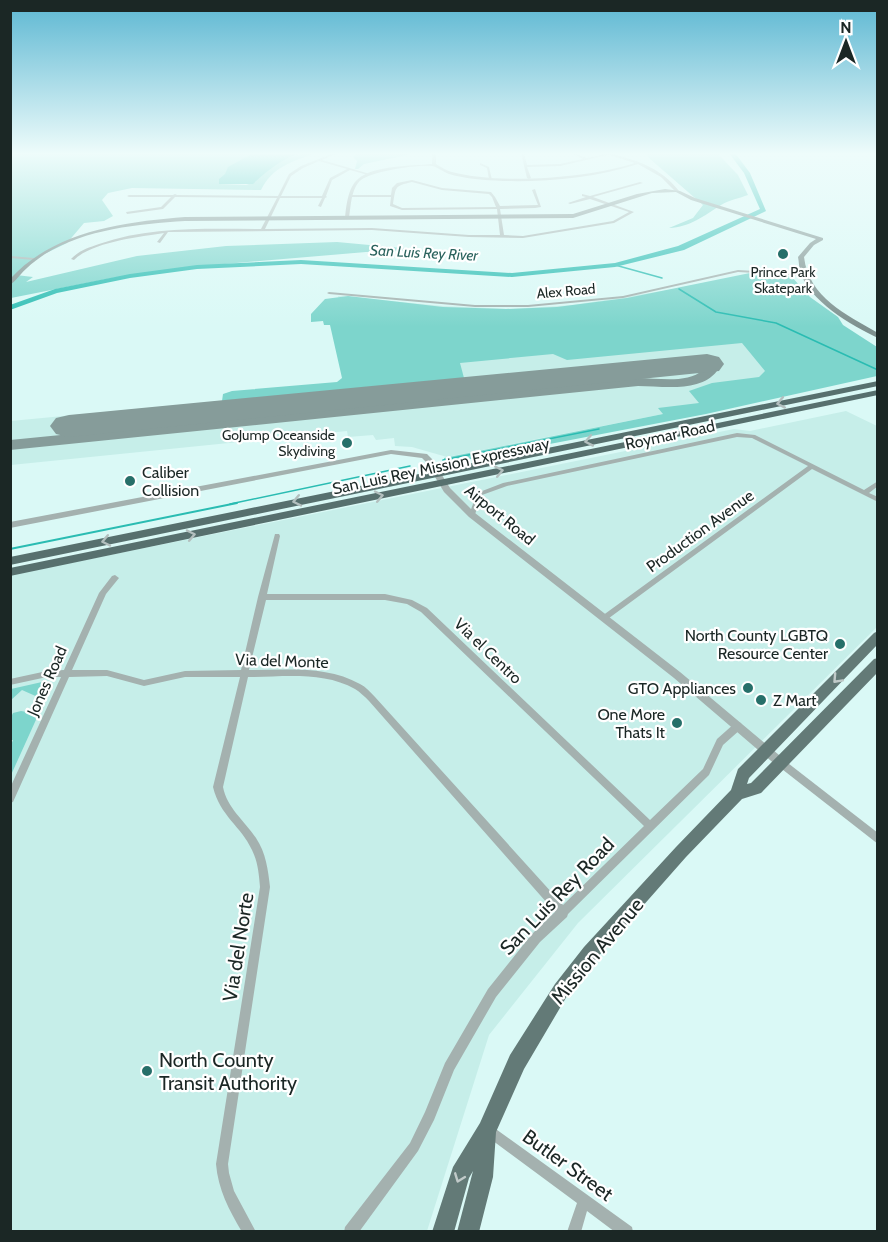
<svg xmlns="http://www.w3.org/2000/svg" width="888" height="1242" font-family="Cabin,sans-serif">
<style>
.built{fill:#c6eee9}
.green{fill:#7dd5cc}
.water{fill:#2abcb2}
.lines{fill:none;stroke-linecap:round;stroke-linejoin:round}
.stream-far1{stroke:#2abcb2;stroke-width:1.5}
.stream{stroke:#2abcb2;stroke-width:2}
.river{fill:#2abcb2;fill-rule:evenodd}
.taxiway{fill:#869c9a;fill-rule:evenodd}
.runway{fill:#869c9a;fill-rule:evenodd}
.minor{fill:#a4b1af;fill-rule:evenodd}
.tertiary{fill:#a4b1af;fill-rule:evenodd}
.secondary{fill:#7e918f;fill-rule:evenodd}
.primary{fill:#637a77;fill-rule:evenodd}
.trunk{fill:#57706e;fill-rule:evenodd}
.oneway{stroke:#b3bfbe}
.oneway2{stroke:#c1cac9}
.poi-dot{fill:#266f69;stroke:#fff;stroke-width:2}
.labels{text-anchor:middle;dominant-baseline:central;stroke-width:4.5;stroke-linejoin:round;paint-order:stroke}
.far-poi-label{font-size:14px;fill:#1b2725;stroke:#fff}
.far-street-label{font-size:14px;fill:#1b2725;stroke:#fff}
.far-water-label{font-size:15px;font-style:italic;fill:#2b635e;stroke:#fff}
.street-label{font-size:16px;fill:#1b2725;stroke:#fff}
.poi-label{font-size:16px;fill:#1b2725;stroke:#fff;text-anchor:end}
.near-street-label{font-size:20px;fill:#1b2725;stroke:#fff}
.near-poi-label{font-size:20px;fill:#1b2725;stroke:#fff;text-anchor:start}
</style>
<rect width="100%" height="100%" fill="#daf9f6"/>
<!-- built -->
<g class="built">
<path d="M681 288 874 372 447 457 412 447 395 446 394 438 376 440 373 435 348 437 347 431 11 465V421L324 391 348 384 344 331 338 296 443 306 511 309 573 305Z"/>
<path d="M846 411 877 426V627L578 923 489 1035 427 1231 11 1232V575L734 429 750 431Z"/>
</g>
<!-- green -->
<g class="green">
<path d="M10 153H253L229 167 220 184 246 185 255 182C270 163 293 153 316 153 293 161 272 167 261 190L132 188 108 193 102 200 113 216 104 221 84 223 67 243 34 259 16 275 33 277 26 282 137 256 226 246 337 242 456 253 401 251 366 252 225 264 112 278 11 298Z"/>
<path d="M357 153H408L407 155 364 164 358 169H355L357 161 353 157Z"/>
<path d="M646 153H717L738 175 748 195C740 198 729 200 721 205 704 216 690 227 669 228L693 218 703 205 649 158Z"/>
<path d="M750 273 791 276 810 297 838 317 843 325 877 347V376L706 414 450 463 444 461V458L663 414 658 408 699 403 689 391 712 383 759 377 765 371 742 343 567 360 553 354 460 363 464 378 222 401 223 394 232 391 337 382 342 378 330 325H324L323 321 311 322V314L325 299 348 296 443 307 506 309 557 307 627 298Z"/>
<path d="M42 682 47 683 49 691 11 775V745L13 740H11V717L13 713 21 711 27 712 40 698 22 690 11 700V689Z"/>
</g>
<!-- water -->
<path class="water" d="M253 153H301C281 159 268 170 253 184H219V179L225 174 228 167Z"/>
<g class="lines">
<!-- stream-far1 -->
<g class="stream-far1">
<path d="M615 265 662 278"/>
<path d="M679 289 716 312 776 323 878 370"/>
<path d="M443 460 599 429"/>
<path d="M230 504 410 466"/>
</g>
<!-- stream -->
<path class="stream" d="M10 549 237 503"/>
<!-- river -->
<path class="river" d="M729 153H735L750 173 766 211 684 250 615 267 512 277 301 264 197 269 130 278 57 293 10 310V305L55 289 130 274 197 265 301 260 512 273 615 263 678 246 760 209 744 173Z"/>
<!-- taxiway -->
<path class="taxiway" d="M707 360 712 361 717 371C700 393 663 386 638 386L10 450V440L638 378C658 378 687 384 703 370L700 364Z"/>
<!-- runway -->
<path class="runway" d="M707 354 719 357 724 364 719 371 69 437 56 434 50 426 56 418 69 415Z"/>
<!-- minor -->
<g class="minor">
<path d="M334 153H338L322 160 370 174 368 175 350 170 332 180 326 196 327 197 325 198 321 207 318 206 322 198H280L265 229 372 228 469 235H500L497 209 402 210 390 206 391 197H351L349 196 351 195H391L392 188 397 183 412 180 442 188 491 192 495 197 500 206 538 205 532 190 535 189 541 207 535 208 500 209 504 235 523 236 613 221 629 212 590 199 570 204 568 203 586 197 582 196V194L590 196 640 182 643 183 593 197 634 212 614 223 523 238 469 237 372 230 168 232 160 243 157 242 164 233C139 237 92 242 74 260L71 259C80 250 88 248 99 244 151 226 207 229 261 229L277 198 175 197 163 209 127 214 126 212 161 207 171 197H129L127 196 129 195H173L175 194 177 195 278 196 289 174 301 166ZM319 161 347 169 330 178 322 196H281L291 176 303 168ZM412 182 442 190 489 194 492 197 496 207 402 208 393 204C396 187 394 186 412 182Z"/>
<path d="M521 153H524L527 165 560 164 583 159 571 153H574L587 158 610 153 612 154 560 166 527 167 531 178 529 179 527 178Z"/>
<path d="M480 163 489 167 492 180 489 179 487 168 480 165Z"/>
<path d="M738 270 803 274 805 275 803 276 738 272 623 298 528 307H475L329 294 327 293 329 292 475 305H528L623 296Z"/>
<path d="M737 433 755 435 864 490 878 481V486L869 493 878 497V502L812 469 605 621 602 620 601 618 602 616 808 466 752 438 737 437 507 486 482 495 474 517H472L469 515 477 493 503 483Z"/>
<path d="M275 534H279L280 536 267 594H385L412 600 427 608 650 820 703 769 717 739 735 723 738 722 741 723 742 726 741 729 723 745 709 775 568 914 567 917 540 942 496 997 454 1070 434 1120 418 1151 359 1232H344L345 1227 410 1143 425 1112 445 1063 488 989 532 934 555 912 369 701C365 697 360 692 355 689 323 671 283 677 248 677L223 787C227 808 244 820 256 838 266 853 268 870 270 887L228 1164 229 1173 234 1191 256 1232H242C229 1210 218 1189 216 1164L260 887C259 875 258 862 252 850 241 826 220 816 213 787L240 677H185L144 686 107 676 69 677 13 802 10 803V788L61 677H47L10 685V679L47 671 64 670 99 593 112 576 115 575 119 578 106 594 72 670H107L144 680 185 671 241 670 258 597ZM266 600H385L407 604 421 612 644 826 563 905 375 697C370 692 366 687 360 684 327 665 286 670 249 670Z"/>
<path d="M781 759 784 760 878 833V844L778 766 777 763 778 760Z"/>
<path d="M489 1125 493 1127 632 1227 633 1232H615L587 1211 581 1232H567L577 1203 485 1135 483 1131 485 1127Z"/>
</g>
<!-- tertiary -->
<g class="tertiary">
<path d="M432 153H436V164C441 167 447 171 452 172 501 185 588 178 635 163L609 155 610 153C638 161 660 167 679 191L676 192 661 177 638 164C595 178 548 182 503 181 485 180 466 179 449 174 443 172 438 167 432 166 419 164 372 171 361 180 351 188 351 206 349 218L345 219C346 207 348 187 358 179 374 165 412 166 432 164Z"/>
<path d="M10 256 34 258 36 259 34 260 10 258Z"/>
<path d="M391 450 427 454 432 459 450 488 475 513 680 672 785 760 786 763 785 766 781 768 777 766 674 678 469 517 444 492 426 462 422 458 391 454 10 528V522Z"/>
</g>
<!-- secondary -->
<path class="secondary" d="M665 189 680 191 695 198 823 238V240L814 245 804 257C809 298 846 314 878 333V338C852 326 808 300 800 271 799 267 799 262 798 257L810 243 816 239 691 200 676 192 652 193 573 218 185 221C138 224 86 229 45 254 39 258 32 263 27 268 21 273 17 280 10 285V279C54 231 123 222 185 217L573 214 637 194Z"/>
<!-- primary -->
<path class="primary" d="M878 631V644L749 778 747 784 751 783 874 659 878 658V672L761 793 742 799 686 857 596 959 567 996 524 1069 496 1132 493 1177 479 1232H457L473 1171 469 1178 454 1232H432L453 1167 480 1123 510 1055 555 984 584 947 676 847 731 790 738 769 874 633Z"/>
<!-- trunk -->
<g class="trunk">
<path d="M878 381V386L10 565V557Z"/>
<path d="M878 390V395L10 576V568Z"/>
</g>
</g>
<!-- one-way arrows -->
<defs><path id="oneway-chevron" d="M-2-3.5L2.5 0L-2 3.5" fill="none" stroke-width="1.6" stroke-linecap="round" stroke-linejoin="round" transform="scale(1.5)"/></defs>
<g class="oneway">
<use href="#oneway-chevron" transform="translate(781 403) rotate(169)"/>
<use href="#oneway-chevron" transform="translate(589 441) rotate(169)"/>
<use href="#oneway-chevron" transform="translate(499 471) rotate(-12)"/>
<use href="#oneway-chevron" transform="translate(379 496) rotate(-12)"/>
<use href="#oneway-chevron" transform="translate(297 501) rotate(168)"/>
<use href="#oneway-chevron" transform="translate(191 535) rotate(-12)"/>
<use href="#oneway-chevron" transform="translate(106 541) rotate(168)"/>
</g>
<g class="oneway2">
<use href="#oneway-chevron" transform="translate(837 679) rotate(133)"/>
<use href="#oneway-chevron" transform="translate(459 1178) rotate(111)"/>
</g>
<!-- sky -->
<linearGradient id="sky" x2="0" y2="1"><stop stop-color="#5cb7d2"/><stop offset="0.47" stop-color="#eefcfb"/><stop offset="1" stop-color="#eefcfb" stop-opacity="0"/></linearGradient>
<rect width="888" height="327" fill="url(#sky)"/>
<!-- markers -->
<g class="poi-dot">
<circle cx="783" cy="254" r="6"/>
<circle cx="347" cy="443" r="6"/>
<circle cx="130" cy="481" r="6"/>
<circle cx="840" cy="644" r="6"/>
<circle cx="748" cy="688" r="6"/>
<circle cx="761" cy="700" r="6"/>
<circle cx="677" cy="723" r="6"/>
<circle cx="147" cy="1071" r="6"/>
</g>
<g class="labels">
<!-- far-poi labels -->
<g class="far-poi-label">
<text x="783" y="272">Prince Park<tspan x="783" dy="16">Skatepark</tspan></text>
<text x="335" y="435" text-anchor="end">GoJump Oceanside<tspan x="335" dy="16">Skydiving</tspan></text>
</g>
<!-- far-street labels -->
<g class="far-street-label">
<text transform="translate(566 291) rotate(-5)">Alex Road</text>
</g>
<!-- far-water labels -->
<g class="far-water-label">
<text transform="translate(424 253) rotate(3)">San Luis Rey River</text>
</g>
<!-- street labels -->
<g class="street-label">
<text transform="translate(670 435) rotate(-12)">Roymar Road</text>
<text transform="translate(441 466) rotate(-12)">San Luis Rey Mission Expressway</text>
<text transform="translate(500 515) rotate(39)">Airport Road</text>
<text transform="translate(700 531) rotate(-36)">Production Avenue</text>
<text transform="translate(488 651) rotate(44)">Via el Centro</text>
<text transform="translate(282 661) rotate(2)">Via del Monte</text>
<text transform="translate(47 681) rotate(-66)">Jones Road</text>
</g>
<!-- poi labels -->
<g class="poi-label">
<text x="142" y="472" text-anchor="start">Caliber<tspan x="142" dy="18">Collision</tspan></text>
<text x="828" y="635">North County LGBTQ<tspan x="828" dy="18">Resource Center</tspan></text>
<text x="736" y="688">GTO Appliances</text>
<text x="773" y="700" text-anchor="start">Z Mart</text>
<text x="665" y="714">One More<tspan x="665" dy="18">Thats It</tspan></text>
</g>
<!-- near-street labels -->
<g class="near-street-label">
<text transform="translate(557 896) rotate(-46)">San Luis Rey Road</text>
<text transform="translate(238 947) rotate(-81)">Via del Norte</text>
<text transform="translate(597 951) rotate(-50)">Mission Avenue</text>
<text transform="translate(568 1165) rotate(36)">Butler Street</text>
</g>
<!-- near-poi labels -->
<g class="near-poi-label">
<text x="159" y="1060">North County<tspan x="159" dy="23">Transit Authority</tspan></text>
</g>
</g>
<!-- border -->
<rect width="888" height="1242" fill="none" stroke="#1b2725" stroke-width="24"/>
<!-- north arrow -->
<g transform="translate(846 42)" stroke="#ffffff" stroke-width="4.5" paint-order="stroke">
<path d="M0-4.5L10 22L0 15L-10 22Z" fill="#1b2725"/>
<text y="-9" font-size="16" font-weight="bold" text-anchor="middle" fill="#1b2725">N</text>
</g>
</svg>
